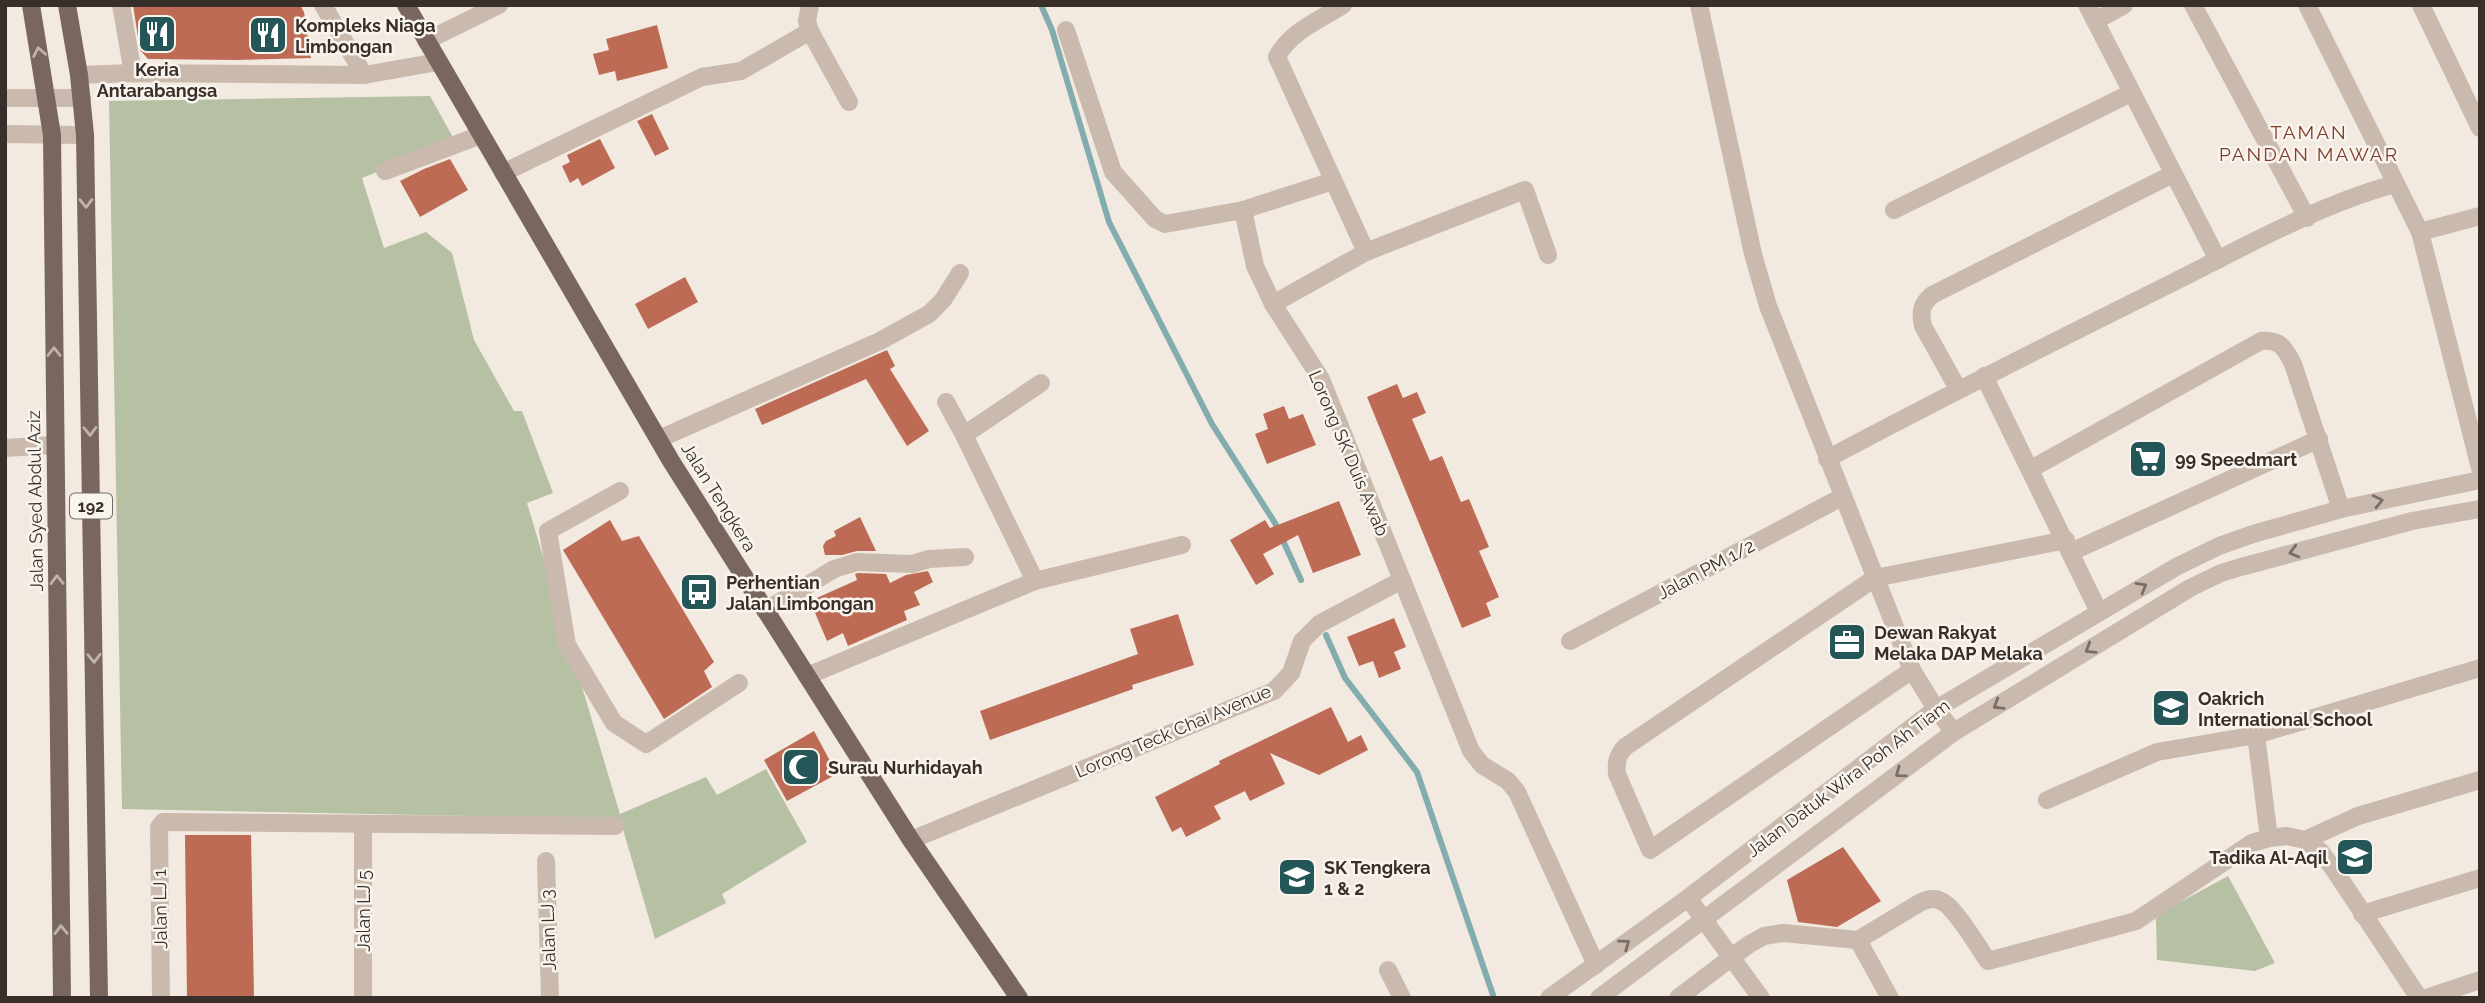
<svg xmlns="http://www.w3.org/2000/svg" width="2485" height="1003" font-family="Raleway,sans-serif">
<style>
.green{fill:#b6c0a2}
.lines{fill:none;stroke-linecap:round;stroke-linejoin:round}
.stream{stroke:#82acad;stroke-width:6}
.building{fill:#bd6b54}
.minor{stroke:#c9baad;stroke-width:18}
.major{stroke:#79665e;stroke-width:18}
.oneway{stroke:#bfb4ad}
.oneway2{stroke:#796e66}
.labels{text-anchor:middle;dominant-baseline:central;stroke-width:5;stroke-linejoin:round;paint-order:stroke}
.shield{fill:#f9f4ed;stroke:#726a65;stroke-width:2}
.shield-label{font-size:16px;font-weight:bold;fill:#382f2b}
.poi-label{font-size:18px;font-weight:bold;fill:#382f2b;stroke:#f9f4ed;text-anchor:start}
.street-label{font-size:18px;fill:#382f2b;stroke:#f9f4ed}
.neighbourhood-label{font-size:19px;letter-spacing:2px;fill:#813d2a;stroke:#f9f4ed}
</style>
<rect width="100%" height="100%" fill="#f2eae1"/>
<!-- green -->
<g class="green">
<path d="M430 96 455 141 362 178 384 248 426 232 452 253 474 340 514 411H522L553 493 527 503 620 814 706 777 717 795 766 769 807 842 722 894 726 903 655 939 620 819 122 809 109 101Z"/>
<path d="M2228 876 2275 963 2255 971 2157 960 2156 919 2164 911Z"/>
</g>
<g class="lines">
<!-- stream -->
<g class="stream">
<path d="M1041 5 1052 30 1109 222 1212 424 1275 523 1301 580"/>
<path d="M1326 635 1345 678 1417 772 1494 998"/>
</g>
</g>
<!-- building -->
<g class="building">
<path d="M133 5H300L304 12 311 58 236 60 148 59 140 50Z"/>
<path d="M657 25 668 68 617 81 615 71 599 75 593 54 609 50 606 39Z"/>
<path d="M652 114 669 149 655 156 637 121Z"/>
<path d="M600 139 615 168 582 186 578 178 570 183 562 166 570 162 567 155Z"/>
<path d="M450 159 468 190 420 217 400 181 424 169Z"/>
<path d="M685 277 698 302 648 329 635 304Z"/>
<path d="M887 350 895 366 890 369 929 431 907 446 866 379 762 425 755 409Z"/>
<path d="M1397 384 1403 398 1417 392 1426 413 1412 419 1430 461 1442 456 1461 502 1469 499 1489 547 1479 551 1499 597 1486 603 1491 616 1462 628 1367 397Z"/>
<path d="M1284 406 1289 419 1303 414 1316 445 1267 464 1255 434 1268 429 1263 414Z"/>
<path d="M1339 501 1361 555 1313 573 1298 535 1263 554 1274 574 1256 585 1230 540 1265 520 1270 528Z"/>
<path d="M860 517 876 551H857L842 555H825L823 546 826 541 836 536 834 531Z"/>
<path d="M610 520 622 541 639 536 714 662 704 671 712 687 664 719 563 550Z"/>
<path d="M928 571 933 582 914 592 920 605 904 611 907 620 848 646 843 633 827 641 810 601 857 580 855 574 858 573 886 574 890 583 906 575Z"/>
<path d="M1178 614 1194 665 1132 685 1133 689 990 740 980 711 1138 654 1130 629Z"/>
<path d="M1394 618 1406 647 1394 652 1401 669 1379 678 1373 661 1359 666 1347 637Z"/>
<path d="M1331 707 1348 742 1361 735 1368 750 1319 775 1270 753 1285 784 1250 801 1245 791 1214 806 1221 819 1186 837 1181 827 1172 832 1155 797 1220 764 1219 761Z"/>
<path d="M814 731 837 774 787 801 764 760Z"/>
<path d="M185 835H251L254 998H187Z"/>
<path d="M1843 847 1881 901 1837 927 1798 922 1787 880Z"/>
</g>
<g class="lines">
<!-- minor -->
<g class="minor">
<path d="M121 5 133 73"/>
<path d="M323 5 364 75"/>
<path d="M810 5 807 21 810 31 849 102"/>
<path d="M1343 5C1320 20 1289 32 1277 57L1366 252 1273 304 1321 379 1471 751 1482 765 1508 781 1517 792 1596 965"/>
<path d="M1699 5 1753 254 1768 306 1912 670 1936 709 1954 732"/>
<path d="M2087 5 2218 260"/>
<path d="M2193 5 2307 218"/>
<path d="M2307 5 2420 232 2480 468"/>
<path d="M2421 5 2480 128"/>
<path d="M2095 21 2124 5"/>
<path d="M1066 30 1113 172 1155 219 1165 224 1243 210 1255 266 1273 304"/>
<path d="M426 41 499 5"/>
<path d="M79 75 133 73 364 75 438 62"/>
<path d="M5 98H82"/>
<path d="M5 134 85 135"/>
<path d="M385 171 481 135"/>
<path d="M503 173 702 77 741 71 810 31"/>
<path d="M1243 210 1333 181"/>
<path d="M1894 210 2131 93"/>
<path d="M2420 232 2480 216"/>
<path d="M1366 252 1525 190 1548 255"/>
<path d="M1984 376 2099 612"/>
<path d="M1958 389 1923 326C1920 311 1921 305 1932 295L2173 174"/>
<path d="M946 402 964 435 1035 581"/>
<path d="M964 435 1041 383"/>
<path d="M659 439 880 341 929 314 943 300 960 273"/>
<path d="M5 448 55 445"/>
<path d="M1827 459C1941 398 2057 340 2172 283 2242 248 2320 204 2395 184"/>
<path d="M2031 469 2261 341C2280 339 2285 348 2293 364L2341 509"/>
<path d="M620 491 548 531 567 645 614 723 646 744 739 683"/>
<path d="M2071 552 2319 439"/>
<path d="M765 611 834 569 857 562 912 564 929 559 965 557"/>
<path d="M1570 641 1842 497"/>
<path d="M1912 670 1650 850 1617 774C1616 762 1617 756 1625 747L1875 578 2066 540"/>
<path d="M807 676 1035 581 1182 545"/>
<path d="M2047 800 2157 752 2256 735"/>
<path d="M363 825V998"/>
<path d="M2269 838 2256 735 2480 668"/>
<path d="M911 840 1274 691 1291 673 1302 641 1319 624 1402 580"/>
<path d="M2305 840 2321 852 2335 871 2419 998"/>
<path d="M546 861 550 998"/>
<path d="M1688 898 1761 998"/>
<path d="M2362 914 2480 878"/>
<path d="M1858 940 1890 998"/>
<path d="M1388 970 1402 998"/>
<path d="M161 998 159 827 163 822 615 826"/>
<path d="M1549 998 1688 898 1936 709 2176 567 2219 546 2253 534 2341 509 2480 480"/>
<path d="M1599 998 1954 732 2190 588 2221 573 2241 567 2412 521 2480 509"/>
<path d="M1678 998 1748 945 1764 936 1783 933 1858 940 1921 902C1929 899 1935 897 1943 902 1956 909 1979 948 1988 961L2136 921 2252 843 2269 838 2287 836 2305 840 2358 816 2480 780"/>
<path d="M2426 998 2480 980"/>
</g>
<!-- major -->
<g class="major">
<path d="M31 5 52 135 62 998"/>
<path d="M67 5 79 75 85 135 99 998"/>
<path d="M406 5 671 461 911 840 1019 998"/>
</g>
</g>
<!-- one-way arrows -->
<defs><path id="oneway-chevron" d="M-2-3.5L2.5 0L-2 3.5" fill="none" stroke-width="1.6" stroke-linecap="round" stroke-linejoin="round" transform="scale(1.75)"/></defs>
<g class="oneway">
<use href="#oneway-chevron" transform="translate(39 52) rotate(-101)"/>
<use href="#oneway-chevron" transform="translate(86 203) rotate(89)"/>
<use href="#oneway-chevron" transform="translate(54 352) rotate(-90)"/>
<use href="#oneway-chevron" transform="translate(90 431) rotate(89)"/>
<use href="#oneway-chevron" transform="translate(57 580) rotate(-91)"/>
<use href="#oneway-chevron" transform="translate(94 658) rotate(89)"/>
<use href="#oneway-chevron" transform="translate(61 930) rotate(-91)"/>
</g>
<g class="oneway2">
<use href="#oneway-chevron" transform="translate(2378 501) rotate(-13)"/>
<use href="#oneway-chevron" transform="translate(2294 552) rotate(165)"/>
<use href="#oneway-chevron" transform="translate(2142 587) rotate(-30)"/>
<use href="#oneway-chevron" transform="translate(2090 649) rotate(148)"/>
<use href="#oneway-chevron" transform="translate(1998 705) rotate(149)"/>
<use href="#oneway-chevron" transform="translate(1900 773) rotate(143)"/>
<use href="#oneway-chevron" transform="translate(1625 944) rotate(-36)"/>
</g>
<!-- icons -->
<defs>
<symbol id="restaurant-square" viewBox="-11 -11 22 22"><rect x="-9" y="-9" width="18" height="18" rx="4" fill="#245557" stroke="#f9f4ed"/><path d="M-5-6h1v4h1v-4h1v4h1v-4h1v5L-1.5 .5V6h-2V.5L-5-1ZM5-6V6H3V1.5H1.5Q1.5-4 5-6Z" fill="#fff"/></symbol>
<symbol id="supermarket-square" viewBox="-11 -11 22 22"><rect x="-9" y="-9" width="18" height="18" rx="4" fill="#245557" stroke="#f9f4ed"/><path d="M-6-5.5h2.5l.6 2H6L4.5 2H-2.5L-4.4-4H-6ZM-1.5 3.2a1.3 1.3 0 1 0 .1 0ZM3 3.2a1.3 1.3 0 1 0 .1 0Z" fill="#fff"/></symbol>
<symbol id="bus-square" viewBox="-11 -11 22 22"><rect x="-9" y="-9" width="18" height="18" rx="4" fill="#245557" stroke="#f9f4ed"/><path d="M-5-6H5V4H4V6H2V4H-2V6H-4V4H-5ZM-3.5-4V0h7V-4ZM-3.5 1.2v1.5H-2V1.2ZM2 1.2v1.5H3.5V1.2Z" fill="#fff"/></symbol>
<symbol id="office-square" viewBox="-11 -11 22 22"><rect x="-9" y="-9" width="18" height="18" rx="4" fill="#245557" stroke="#f9f4ed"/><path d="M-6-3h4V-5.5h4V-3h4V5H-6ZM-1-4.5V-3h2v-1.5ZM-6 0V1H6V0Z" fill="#fff"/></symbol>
<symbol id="school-square" viewBox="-11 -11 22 22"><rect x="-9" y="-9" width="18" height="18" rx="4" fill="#245557" stroke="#f9f4ed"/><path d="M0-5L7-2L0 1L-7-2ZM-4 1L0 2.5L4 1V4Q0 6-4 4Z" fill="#fff"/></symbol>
<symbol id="mosque-square" viewBox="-11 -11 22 22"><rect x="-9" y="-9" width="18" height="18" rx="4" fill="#245557" stroke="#f9f4ed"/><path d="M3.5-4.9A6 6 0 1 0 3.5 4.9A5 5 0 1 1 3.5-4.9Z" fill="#fff"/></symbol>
</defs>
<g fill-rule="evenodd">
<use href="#restaurant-square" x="135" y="12" width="44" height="44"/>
<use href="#restaurant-square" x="246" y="13" width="44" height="44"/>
<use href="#supermarket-square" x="2126" y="437" width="44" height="44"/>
<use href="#bus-square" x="677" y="570" width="44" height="44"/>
<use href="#office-square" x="1825" y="620" width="44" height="44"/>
<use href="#school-square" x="2149" y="686" width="44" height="44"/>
<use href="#mosque-square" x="779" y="745" width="44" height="44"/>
<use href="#school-square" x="2333" y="835" width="44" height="44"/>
<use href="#school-square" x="1275" y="855" width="44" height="44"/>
</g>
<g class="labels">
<!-- shield labels -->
<rect class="shield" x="70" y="493.5" width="42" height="25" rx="5"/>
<g class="shield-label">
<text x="91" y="506">192</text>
</g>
<!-- poi labels -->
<g class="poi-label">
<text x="295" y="25">Kompleks Niaga<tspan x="295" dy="21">Limbongan</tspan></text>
<text x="157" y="69" text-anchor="middle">Keria<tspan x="157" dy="21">Antarabangsa</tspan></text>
<text x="2175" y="459">99 Speedmart</text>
<text x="726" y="582">Perhentian<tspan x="726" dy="21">Jalan Limbongan</tspan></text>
<text x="1874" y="632">Dewan Rakyat<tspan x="1874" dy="21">Melaka DAP Melaka</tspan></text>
<text x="2198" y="698">Oakrich<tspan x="2198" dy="21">International School</tspan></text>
<text x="828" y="767">Surau Nurhidayah</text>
<text x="2328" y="857" text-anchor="end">Tadika Al-Aqil</text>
<text x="1324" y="867">SK Tengkera<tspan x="1324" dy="21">1 &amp; 2</tspan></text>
</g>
<!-- street labels -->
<g class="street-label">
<text transform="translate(1349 453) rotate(67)">Lorong SK Duis Awab</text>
<text transform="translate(719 497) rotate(58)">Jalan Tengkera</text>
<text transform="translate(35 501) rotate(-91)">Jalan Syed Abdul Aziz</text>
<text transform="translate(1706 569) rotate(-28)">Jalan PM 1/2</text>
<text transform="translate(1173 731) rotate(-23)">Lorong Teck Chai Avenue</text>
<text transform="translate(1848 778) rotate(-37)">Jalan Datuk Wira Poh Ah Tiam</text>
<text transform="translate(160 909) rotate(-91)">Jalan LJ 1</text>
<text transform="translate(363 911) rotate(-90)">Jalan LJ 5</text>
<text transform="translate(548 930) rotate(-92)">Jalan LJ 3</text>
</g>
<!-- neighbourhood labels -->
<g class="neighbourhood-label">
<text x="2309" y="132">TAMAN<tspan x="2309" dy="22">PANDAN MAWAR</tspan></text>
</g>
</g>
<!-- border -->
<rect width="2485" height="1003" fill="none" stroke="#382f2b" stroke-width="14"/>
</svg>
